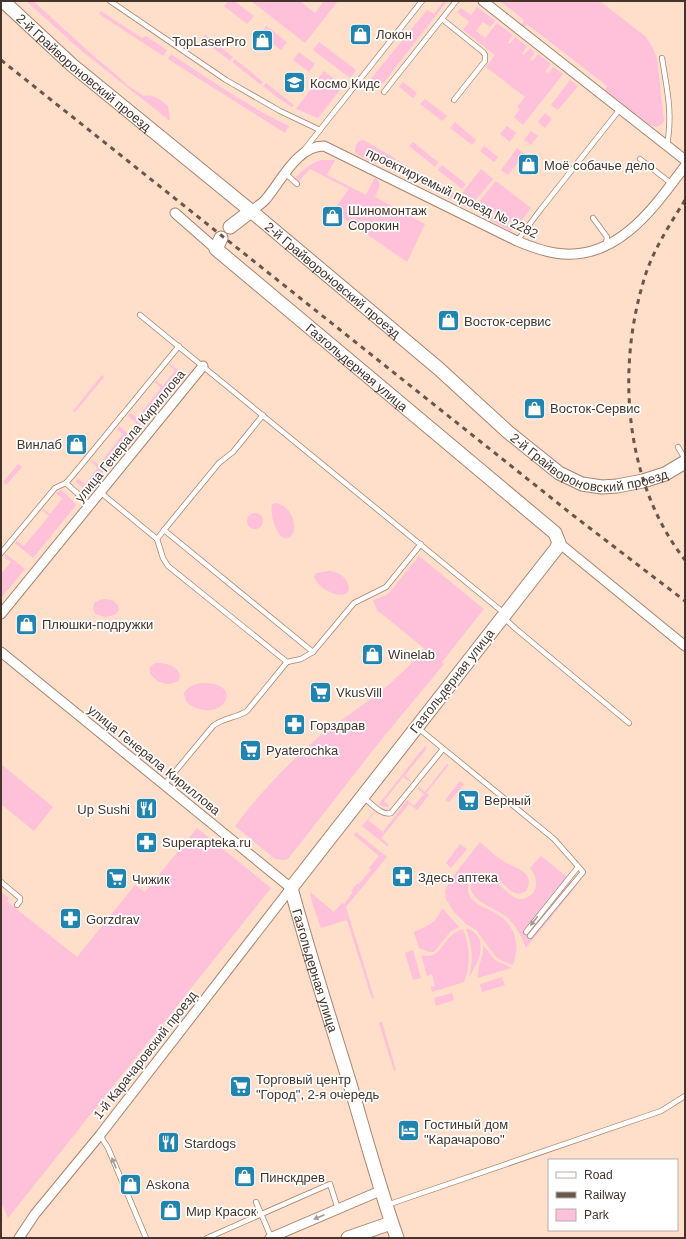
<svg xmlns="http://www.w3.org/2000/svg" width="686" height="1239" font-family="Helvetica,sans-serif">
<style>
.green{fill:#ffc0da}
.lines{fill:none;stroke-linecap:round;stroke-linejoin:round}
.lane-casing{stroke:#a9836d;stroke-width:6}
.street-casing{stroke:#a9836d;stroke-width:11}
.secondary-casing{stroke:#a9836d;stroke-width:15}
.lane{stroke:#fff;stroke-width:4.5}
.street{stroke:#fff;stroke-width:9}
.secondary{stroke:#fff;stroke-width:13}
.rail{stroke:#6a564b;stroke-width:3;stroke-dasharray:5 5;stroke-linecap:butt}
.oneway{fill:#a29a95}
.labels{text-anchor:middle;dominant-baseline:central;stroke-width:3.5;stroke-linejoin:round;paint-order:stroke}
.poi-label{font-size:13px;fill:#45342b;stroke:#fff;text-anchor:start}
.street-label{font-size:13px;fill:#45342b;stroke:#fff}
</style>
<rect width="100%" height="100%" fill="#ffdeca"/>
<!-- green -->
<g class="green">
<path d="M26 1H33L97 59 113 72 128 86 144 96C154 94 160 100 168 106L170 121 83 52Z"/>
<path d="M228 1H234L254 16 247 24 224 6Z"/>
<path d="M251 1H300L315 13 324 1H338L305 43Z"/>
<path d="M444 1H447L380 87 370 80 427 10 434 14Z"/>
<path d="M500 1H600L646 37 653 48 657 59 664 121 662 124 657 127 650 125 605 90 607 86 527 24 524 27 521 25 524 20Z"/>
<path d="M477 7 495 21 490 27 483 22 476 31 485 38 497 23 513 35 508 42 510 44 515 37 527 46 522 53 524 55 530 48 535 53 530 59 533 61 538 54 551 64 545 72 548 73 553 67 563 74 523 125 514 117 520 109 517 107 525 97 486 67 495 55 463 30 469 22 457 12 461 8 471 15Z"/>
<path d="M101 11 142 38 146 36 167 50 163 56 99 14Z"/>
<path d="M266 26 287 42 281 50 260 34Z"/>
<path d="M205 35 233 57 230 61 202 39Z"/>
<path d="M319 42 356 70 350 78 313 50Z"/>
<path d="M299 52 315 64 309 72 293 60Z"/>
<path d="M171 54C209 79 247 106 289 126L285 133 168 59Z"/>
<path d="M235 59 263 82 261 85 232 62Z"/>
<path d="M324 71 343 86 318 118 296 109Z"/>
<path d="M570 80 578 86 558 110 551 105Z"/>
<path d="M403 82 417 93 413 98 399 87Z"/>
<path d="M266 83 294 105 292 107 278 98 263 86Z"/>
<path d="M425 99 447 116 442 121 420 104Z"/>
<path d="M545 113 552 119 545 128 538 122Z"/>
<path d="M455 122 476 140 472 145 450 128Z"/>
<path d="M507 126 516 133 510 142 500 134Z"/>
<path d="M531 131 538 136 531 145 524 140Z"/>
<path d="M363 140 365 141 396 159 390 167 380 162 375 164 355 153C355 147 356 141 363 140Z"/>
<path d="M413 142 438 162 435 167 409 146Z"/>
<path d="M484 146 498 157 494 162 480 151Z"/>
<path d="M517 148 525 154 508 175 501 170Z"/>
<path d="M321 160H335L327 175 366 195 374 179 376 178C382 184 378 190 375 197L425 224 407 262 333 211 349 189 310 169 298 182 296 177C304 169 310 164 321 160Z"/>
<path d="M398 161 428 179 424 184 393 168Z"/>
<path d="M442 165 466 184 462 189 438 170Z"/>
<path d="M481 169 493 179 475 201 462 193Z"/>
<path d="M431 180 458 196 454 200 426 186Z"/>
<path d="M496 181 531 208 517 226 478 203Z"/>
<path d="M460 198 514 229 511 231 480 215V213L456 202Z"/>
<path d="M170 364 183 374 140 426 128 416 130 413 137 418 161 388 155 382 156 381 163 386 175 371 169 365Z"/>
<path d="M102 375 104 377 75 412 73 411Z"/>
<path d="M119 426 132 437 88 490H86L76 482 77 478 85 484 98 468 91 461 92 460 99 465 123 434 117 429Z"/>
<path d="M18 464 22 467 6 485 3 482Z"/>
<path d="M61 490 74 502 76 505 33 558 15 543 17 541 24 546 49 516 42 510 43 509 50 514 62 499 56 493Z"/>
<path d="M275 503C288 504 295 518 294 531 282 554 269 517 272 505Z"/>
<circle cx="255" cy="521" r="8"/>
<path d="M6 554 25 569 1 598V574L11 562 4 556Z"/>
<path d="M419 556 484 609 442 662 444 664 381 740 288 859 284 860 275 859 235 826C260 793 288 763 320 736 338 722 358 709 376 695 394 681 410 665 425 649L377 610 373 600 385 596 390 592Z"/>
<path d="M329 571C340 572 348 578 349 589L346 594C335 598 317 587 314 576L316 573Z"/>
<path d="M104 599 112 600 118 605 119 610 115 615 105 617 95 614 93 608 94 603 100 600Z"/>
<path d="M155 663C164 662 184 667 179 680 169 688 156 683 150 673V667Z"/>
<path d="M206 683C245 685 222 723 192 706 187 703 184 699 184 693 189 685 197 683 206 683Z"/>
<path d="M425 746 427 748 405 775 411 781 410 782 403 777 384 801 390 806C386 808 383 807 379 804Z"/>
<path d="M1 764 53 807 34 831 1 804Z"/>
<path d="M447 764 449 765 426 793 429 795 417 810 409 804 381 838 389 845 387 846 362 826 374 812H375L368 820 383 832 407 800 414 806 424 794 417 788 419 787 425 792Z"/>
<path d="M460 781 464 784 449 802 445 800Z"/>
<path d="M197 828 271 888 8 1218 1 1202V892L9 898 7 901 9 903 77 957 135 885 145 892Z"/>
<path d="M356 832 387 857 346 907 374 998 372 999 347 920 321 928 312 902 310 892 334 912 342 903 344 904 353 892 351 891 358 883 359 884 371 870 369 868 379 856 354 835Z"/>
<path d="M480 842C488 849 496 857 505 862 514 868 533 871 528 887 527 891 523 893 519 894 505 891 500 875 486 873 472 870 463 887 471 898 476 905 486 908 494 912 515 924 521 944 513 965L502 961 495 956 476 930 466 924 454 912 446 899 445 890 451 879Z"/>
<path d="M460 844 467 849 451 868 446 863Z"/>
<path d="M541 856 577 885 526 948C522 938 517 927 509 919 500 910 461 898 473 882 476 878 480 876 484 876 501 877 511 910 531 895 535 892 537 887 536 882 536 876 534 873 530 868Z"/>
<path d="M442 908 459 927 450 932 434 952H429L419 948 414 932C427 927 437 922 442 908Z"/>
<path d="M463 929C470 947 471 964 464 982L432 992 431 987 435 986 432 974 427 976 421 955C444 961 441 935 463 929Z"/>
<path d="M466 929C470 929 474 931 477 935 486 948 477 965 469 977 474 960 472 945 466 929Z"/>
<path d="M483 945 495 960 512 968 478 978C477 966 484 956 483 945Z"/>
<path d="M413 950 421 978 413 980 405 953Z"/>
<path d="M502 977 505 985 482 992 480 984Z"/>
<path d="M452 993 454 1000 436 1006 434 998Z"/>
<path d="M382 1022 396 1070 394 1071 379 1023Z"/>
</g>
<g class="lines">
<defs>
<g id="lane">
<path d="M110 1 226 80 280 111 320 130"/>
<path d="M442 19 483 52 485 55V61L454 100"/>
<path d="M662 58C667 90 673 113 667 145"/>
<path d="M384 92 456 1"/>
<path d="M304 150 422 1"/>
<path d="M640 159 672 184"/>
<path d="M285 173 297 184"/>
<path d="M593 218 607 237 606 244"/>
<path d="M517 241 541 209 620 109"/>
<path d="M140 315 504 613"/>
<path d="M678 447 685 459"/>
<path d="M66 483 90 505"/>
<path d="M100 492 157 539 163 558 168 566 287 662"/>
<path d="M164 530 219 463 233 452 263 415"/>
<path d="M157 539 164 530 313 652"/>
<path d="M1 553 55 488 66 483 73 475 179 346"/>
<path d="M504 618 516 629 629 723"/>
<path d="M418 728 554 839 583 872 530 936"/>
<path d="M164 785 213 726C223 718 236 718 247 711L287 662 301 659 313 652 354 603 386 587 421 544"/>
<path d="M363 797C370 802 381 816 391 813L443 749"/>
<path d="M1 882 20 898V901L17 905"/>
<path d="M526 932 578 867"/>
<path d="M100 1135 108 1148 146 1238"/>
<path d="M256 1202 271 1237"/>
<path d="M387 1205 661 1111 685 1096"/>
<path d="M207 1238 330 1184 338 1209"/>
</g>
<g id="street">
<path d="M483 1 685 160"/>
<path d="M251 211C256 207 262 204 266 199 282 180 297 146 324 146L517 241C529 246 542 251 555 253 616 263 653 209 685 166"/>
<path d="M175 213 216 249"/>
<path d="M559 543 685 646"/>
<path d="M1 614 203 366"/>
<path d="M1 652 291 888 100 1135 35 1214 19 1238"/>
<path d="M270 1238 380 1191"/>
</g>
<g id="secondary">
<path id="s1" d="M3 1 72 65 251 211 438 368 508 432 559 473 582 484 602 487 617 486 643 481 665 474 685 462"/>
<path d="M230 227 251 211"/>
<path id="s2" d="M221 238 216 249 555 533 559 543 556 549 291 888C309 954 330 1019 350 1084 365 1135 379 1187 397 1238"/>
<path d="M348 1238 391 1223"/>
</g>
</defs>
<!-- lane casing -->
<use href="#lane" class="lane-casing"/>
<!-- street casing -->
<use href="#street" class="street-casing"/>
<!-- secondary casing -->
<use href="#secondary" class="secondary-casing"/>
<!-- lane -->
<use href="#lane" class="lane"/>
<!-- street -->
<use href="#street" class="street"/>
<!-- secondary -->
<use href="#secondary" class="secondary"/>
<!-- rail -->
<g class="rail">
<path d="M1 60 574 516 685 601"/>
<path d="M685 200C669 226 651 253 643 283 616 374 626 485 685 560"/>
</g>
</g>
<!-- one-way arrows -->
<defs><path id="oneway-solid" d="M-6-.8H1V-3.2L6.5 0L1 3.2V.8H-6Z"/></defs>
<g class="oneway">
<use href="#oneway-solid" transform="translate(534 921) rotate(129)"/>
<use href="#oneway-solid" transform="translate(114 1163) rotate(-113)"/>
<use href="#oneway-solid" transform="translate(319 1217) rotate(157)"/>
</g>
<!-- icons -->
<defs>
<symbol id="shop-square" viewBox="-11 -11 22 22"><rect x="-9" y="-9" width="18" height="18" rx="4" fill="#2184ae" stroke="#fff"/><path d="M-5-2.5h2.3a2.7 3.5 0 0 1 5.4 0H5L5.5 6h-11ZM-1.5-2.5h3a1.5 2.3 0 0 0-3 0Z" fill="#fff"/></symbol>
<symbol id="school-square" viewBox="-11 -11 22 22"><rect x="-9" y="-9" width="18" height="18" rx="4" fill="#2184ae" stroke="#fff"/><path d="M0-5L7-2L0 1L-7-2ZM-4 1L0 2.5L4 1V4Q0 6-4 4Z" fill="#fff"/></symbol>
<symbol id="supermarket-square" viewBox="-11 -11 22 22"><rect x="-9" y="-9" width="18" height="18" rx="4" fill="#2184ae" stroke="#fff"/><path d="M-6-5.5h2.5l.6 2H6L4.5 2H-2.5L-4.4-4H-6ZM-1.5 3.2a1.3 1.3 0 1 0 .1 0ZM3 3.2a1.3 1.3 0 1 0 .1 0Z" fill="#fff"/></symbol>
<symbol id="pharmacy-square" viewBox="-11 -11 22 22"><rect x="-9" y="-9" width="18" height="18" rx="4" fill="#2184ae" stroke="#fff"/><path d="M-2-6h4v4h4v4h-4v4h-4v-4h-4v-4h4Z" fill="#fff"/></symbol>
<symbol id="restaurant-square" viewBox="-11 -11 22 22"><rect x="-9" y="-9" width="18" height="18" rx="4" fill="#2184ae" stroke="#fff"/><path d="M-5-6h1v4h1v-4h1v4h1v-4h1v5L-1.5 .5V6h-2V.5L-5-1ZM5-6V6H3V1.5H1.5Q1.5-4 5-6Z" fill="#fff"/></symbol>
<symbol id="hotel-square" viewBox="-11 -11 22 22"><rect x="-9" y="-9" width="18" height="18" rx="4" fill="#2184ae" stroke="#fff"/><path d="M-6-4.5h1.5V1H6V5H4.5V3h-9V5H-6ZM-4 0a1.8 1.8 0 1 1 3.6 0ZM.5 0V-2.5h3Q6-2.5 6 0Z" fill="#fff"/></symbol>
</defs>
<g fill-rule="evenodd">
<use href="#shop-square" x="348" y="22" width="25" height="25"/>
<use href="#shop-square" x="250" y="28" width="25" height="25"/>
<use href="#school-square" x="282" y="70" width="25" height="25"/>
<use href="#shop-square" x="516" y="152" width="25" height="25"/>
<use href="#shop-square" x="320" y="204" width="25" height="25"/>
<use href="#shop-square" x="436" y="308" width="25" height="25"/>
<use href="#shop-square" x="522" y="396" width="25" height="25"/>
<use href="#shop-square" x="64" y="432" width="25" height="25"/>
<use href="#shop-square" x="14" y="612" width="25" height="25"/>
<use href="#shop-square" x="360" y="642" width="25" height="25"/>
<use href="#supermarket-square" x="308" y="680" width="25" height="25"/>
<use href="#pharmacy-square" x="282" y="712" width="25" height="25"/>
<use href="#supermarket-square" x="238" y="738" width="25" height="25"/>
<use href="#supermarket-square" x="456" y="788" width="25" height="25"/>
<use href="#restaurant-square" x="134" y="796" width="25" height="25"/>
<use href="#pharmacy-square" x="134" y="830" width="25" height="25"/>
<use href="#pharmacy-square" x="390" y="864" width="25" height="25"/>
<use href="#supermarket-square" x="104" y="866" width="25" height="25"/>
<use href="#pharmacy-square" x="58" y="906" width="25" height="25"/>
<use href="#supermarket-square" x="228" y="1074" width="25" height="25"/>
<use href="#hotel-square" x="396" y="1118" width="25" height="25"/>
<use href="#restaurant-square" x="156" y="1130" width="25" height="25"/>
<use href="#shop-square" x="232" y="1164" width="25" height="25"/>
<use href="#shop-square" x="118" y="1172" width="25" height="25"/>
<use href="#shop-square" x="158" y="1198" width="25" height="25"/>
</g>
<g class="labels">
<!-- poi labels -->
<g class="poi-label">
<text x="376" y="34">Локон</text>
<text x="246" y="41" text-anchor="end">TopLaserPro</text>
<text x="310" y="83">Космо Кидс</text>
<text x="544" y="165">Моё собачье дело</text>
<text x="348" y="210">Шиномонтаж<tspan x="348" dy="15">Сорокин</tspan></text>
<text x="464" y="321">Восток-сервис</text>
<text x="550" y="408">Восток-Сервис</text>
<text x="62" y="444" text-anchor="end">Винлаб</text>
<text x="42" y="624">Плюшки-подружки</text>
<text x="388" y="654">Winelab</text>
<text x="336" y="692">VkusVill</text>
<text x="310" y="725">Горздрав</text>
<text x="266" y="750">Pyaterochka</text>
<text x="484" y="800">Верный</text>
<text x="130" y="809" text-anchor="end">Up Sushi</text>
<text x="162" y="842">Superapteka.ru</text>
<text x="418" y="877">Здесь аптека</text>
<text x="132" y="879">Чижик</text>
<text x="86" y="919">Gorzdrav</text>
<text x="256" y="1079">Торговый центр<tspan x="256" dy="15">"Город", 2-я очередь</tspan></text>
<text x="424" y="1124">Гостиный дом<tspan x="424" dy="15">"Карачарово"</tspan></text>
<text x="184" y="1143">Stardogs</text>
<text x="260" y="1177">Пинскдрев</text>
<text x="146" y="1184">Askona</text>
<text x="186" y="1211">Мир Красок</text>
</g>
<!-- street labels -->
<g class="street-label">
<text stroke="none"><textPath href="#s1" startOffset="108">2-й Грайвороновский проезд</textPath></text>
<text transform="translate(452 193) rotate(26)">проектируемый проезд № 2282</text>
<text stroke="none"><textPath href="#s1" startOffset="432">2-й Грайвороновский проезд</textPath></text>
<text stroke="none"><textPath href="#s2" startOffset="196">Газгольдерная улица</textPath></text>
<text transform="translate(130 436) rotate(-51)">улица Генерала Кириллова</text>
<text stroke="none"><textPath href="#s1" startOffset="756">2-й Грайвороновский проезд</textPath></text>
<text transform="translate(452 681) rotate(-52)">Газгольдерная улица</text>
<text transform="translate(154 760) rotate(39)">улица Генерала Кириллова</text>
<text stroke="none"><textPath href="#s2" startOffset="988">Газгольдерная улица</textPath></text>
<text transform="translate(145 1055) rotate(-52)">1-й Карачаровский проезд</text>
</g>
</g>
<!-- border -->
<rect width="686" height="1239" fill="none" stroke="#45342b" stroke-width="4"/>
<!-- legend -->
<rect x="548" y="1159" width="130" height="72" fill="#ffffff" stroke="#b5aeaa"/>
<rect x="556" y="1172" width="20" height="6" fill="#ffffff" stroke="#b5aeaa"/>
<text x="584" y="1179" font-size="12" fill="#45342b">Road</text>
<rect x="556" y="1192" width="20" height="6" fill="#6a564b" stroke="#b5aeaa"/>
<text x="584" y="1199" font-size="12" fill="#45342b">Railway</text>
<rect x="556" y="1209" width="20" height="12" fill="#ffc0da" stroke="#b5aeaa"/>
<text x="584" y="1219" font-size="12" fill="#45342b">Park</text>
</svg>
